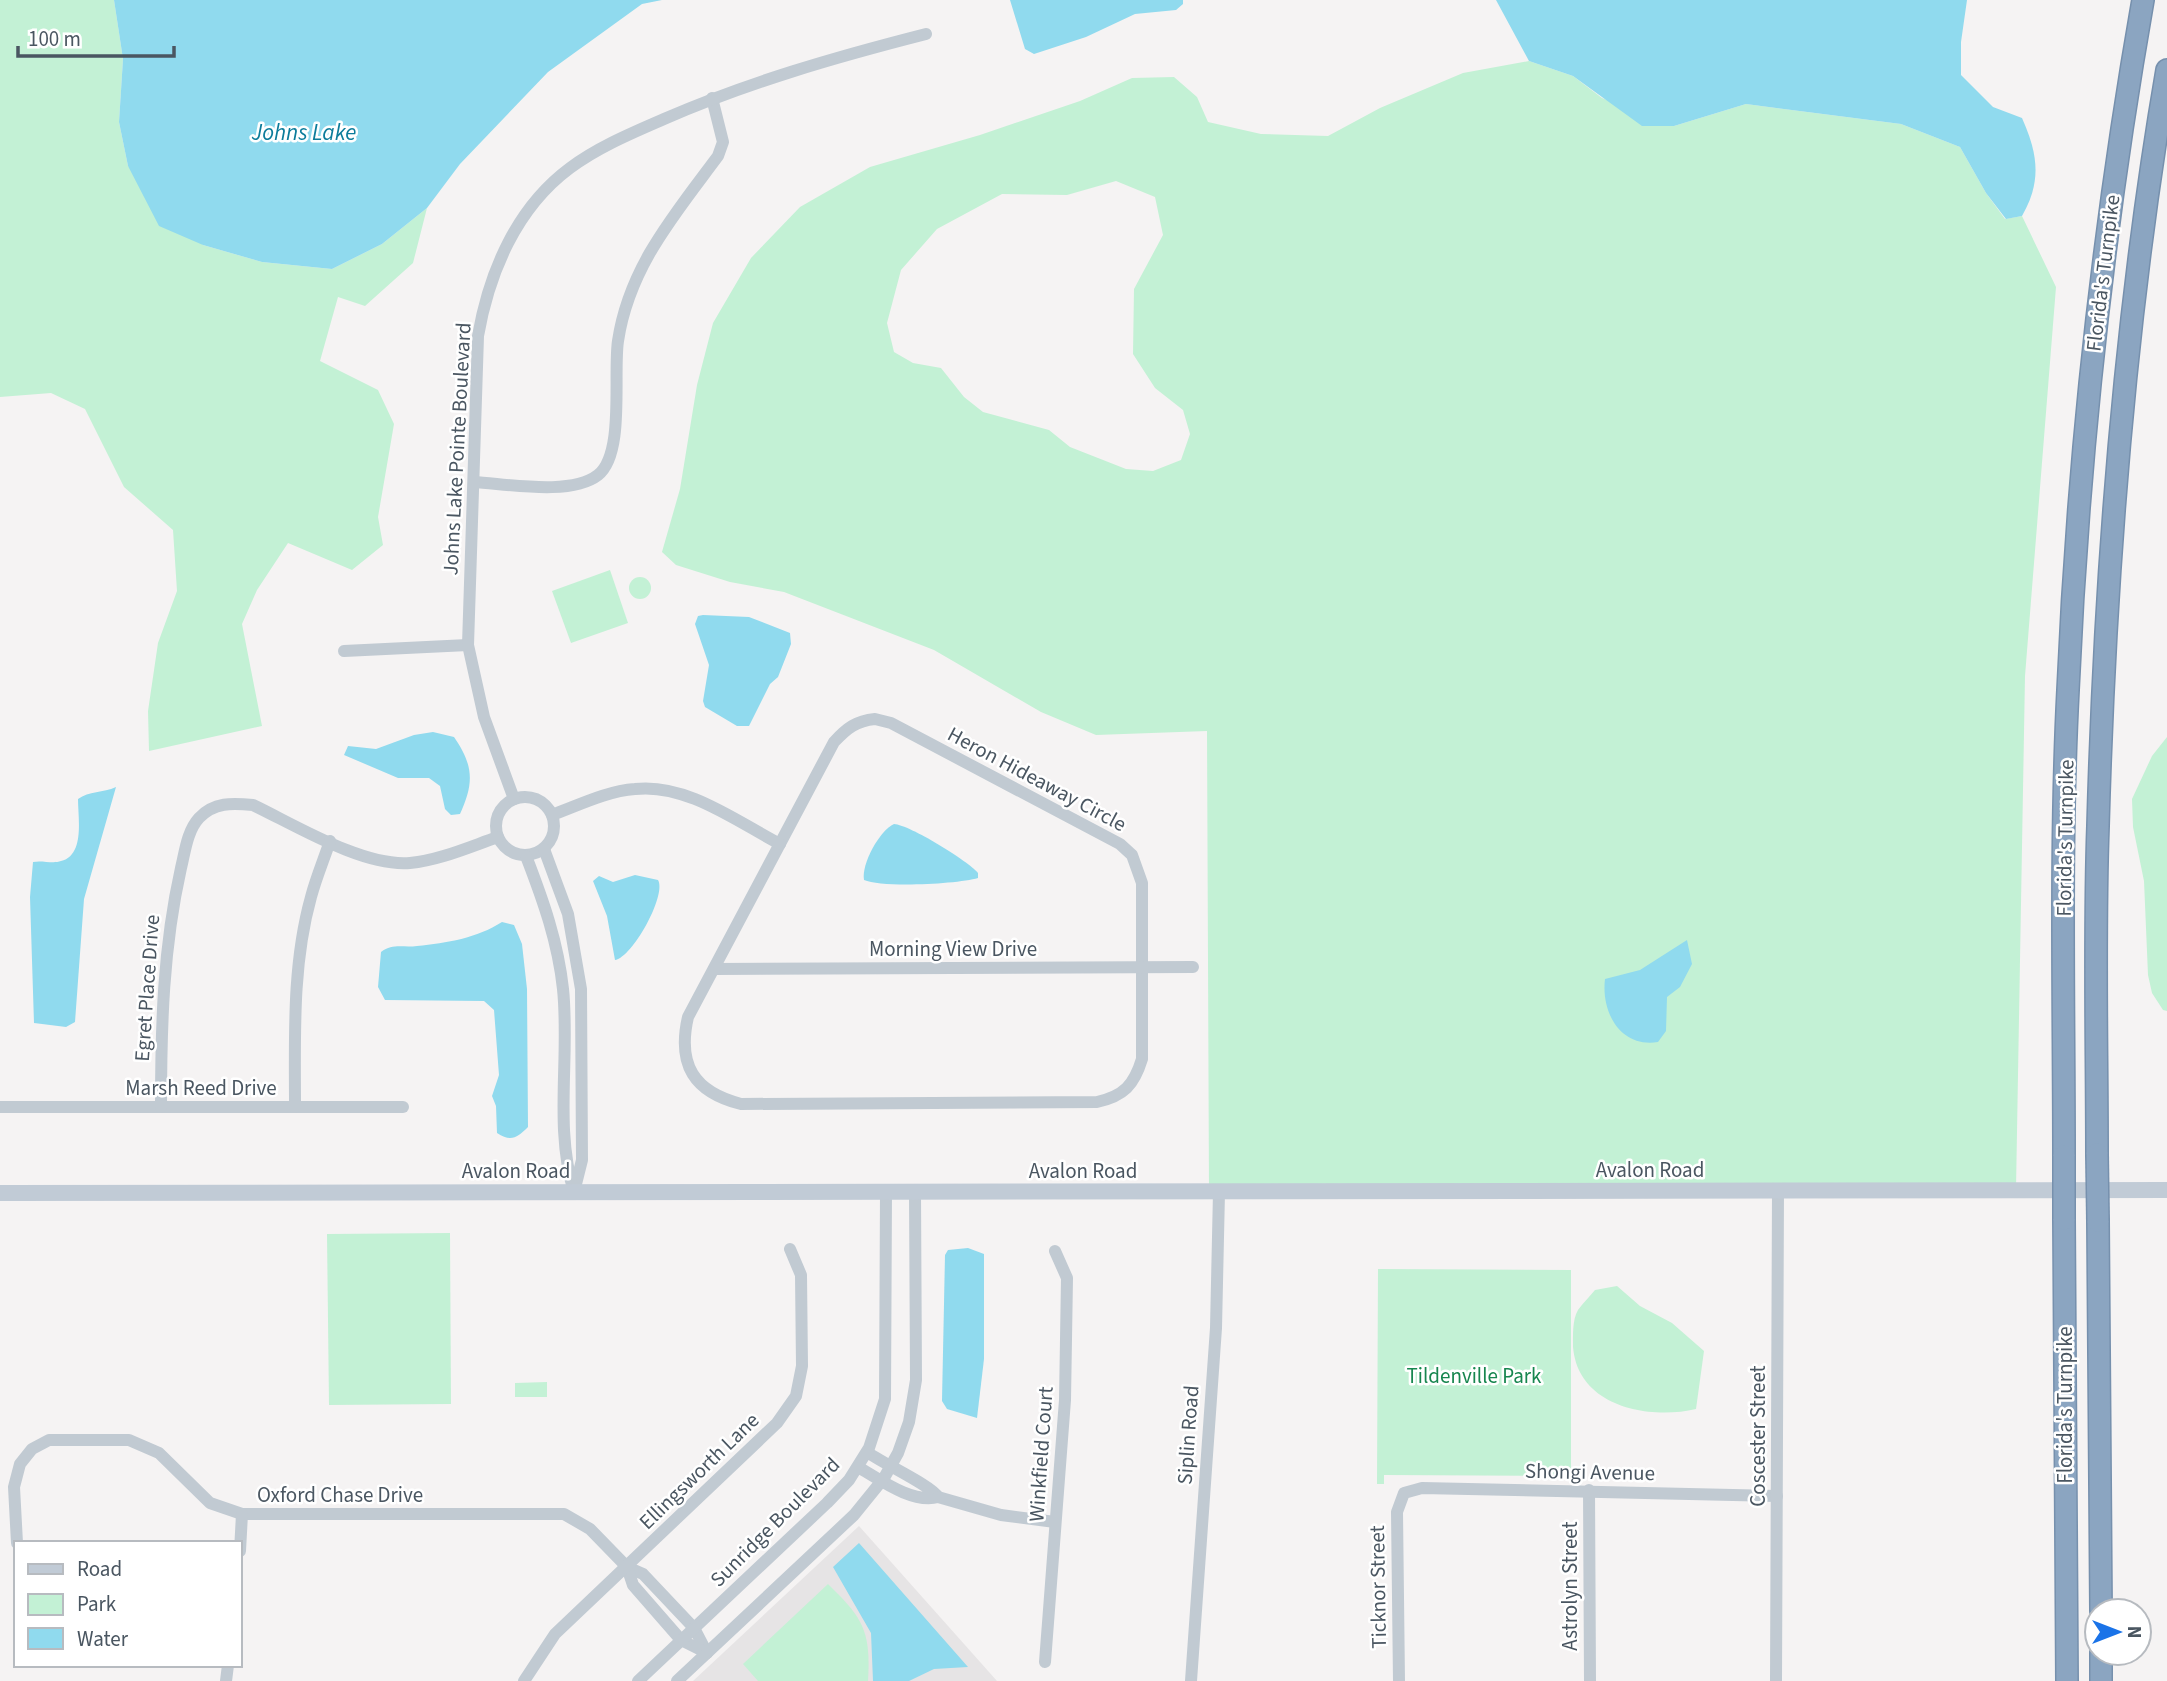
<svg xmlns="http://www.w3.org/2000/svg" width="2167" height="1681" font-family="'Source Sans 3',sans-serif">
<style>
.education{fill:#e6e4e5}
.green{fill:#c3f1d5;fill-rule:evenodd}
.water{fill:#90daee}
.lines{fill:none;stroke-linecap:round;stroke-linejoin:round}
.highway-casing{stroke:#7690ad;stroke-width:24}
.street{stroke:#c1cad2;stroke-width:12}
.secondary{stroke:#c1cbd6;stroke-width:16}
.highway{stroke:#8ba5c1;stroke-width:21}
.highway-bridge-casing{stroke:#7690ad;stroke-width:24;stroke-linecap:butt}
.highway-bridge{stroke:#8ba5c1;stroke-width:21}
.labels{text-anchor:middle;dominant-baseline:central;stroke-width:5;stroke-linejoin:round;paint-order:stroke}
.street-label{font-size:21px;fill:#4a5661;stroke:#fff}
.park-label{font-size:21px;fill:#17864f;stroke:#fff}
.water-label{font-size:23px;font-style:italic;fill:#0c7c9b;stroke:#fff}
</style>
<rect width="100%" height="100%" fill="#f5f3f3"/>
<!-- education -->
<path class="education" d="M859 1526 997 1681H693Z"/>
<!-- green -->
<g class="green">
<path d="M0 0H114L123 59 119 122 128 166 203 245 262 262 332 269 382 244 427 208 413 263 365 306 338 297 320 361 378 390 394 424 378 517 383 545 352 570 288 543 257 590 242 624 262 726 149 751 148 711 158 643 177 591 173 530 124 487 85 409 51 393 0 397Z"/>
<path d="M1529 61 1573 76 1602 98 1674 126 1746 104 1901 124 1960 147 1986 193 2005 219 2022 216 2056 287 2025 676 2016 1189 1209 1192 1207 731 1096 735 1041 712 934 650 784 592 730 582 676 565 662 552 680 489 697 385 713 323 751 258 800 207 870 167 980 135 1080 101 1132 78 1174 77 1197 97 1208 122 1261 134 1328 136 1380 108 1463 73ZM1116 181 1155 197 1163 235 1134 289 1133 354 1155 388 1183 410 1190 434 1181 460 1153 471 1126 469 1070 447 1049 430 983 412 964 397 941 368 913 363 894 352 887 323 901 270 937 229 1002 194 1067 195Z"/>
<path d="M610 570 628 623 571 643 552 591Z"/>
<circle cx="640" cy="588" r="11"/>
<path d="M2167 737V1011L2163 1010 2152 993 2148 975 2144 881 2133 827 2132 799 2152 756Z"/>
<path d="M450 1233 451 1404 329 1405 327 1234Z"/>
<path d="M1378 1269 1571 1270V1476L1384 1475V1484H1377Z"/>
<path d="M1617 1286 1640 1306 1672 1323 1704 1351 1696 1409C1649 1420 1578 1407 1573 1347 1573 1337 1572 1320 1578 1310 1583 1303 1590 1296 1595 1290Z"/>
<path d="M547 1382V1397H515V1383Z"/>
<path d="M828 1584C863 1618 871 1631 868 1681H758L743 1664Z"/>
</g>
<!-- water -->
<g class="water">
<path d="M114 0H662L642 4 548 72 460 164 427 208 382 244 332 269 262 262 203 245 159 226 128 166 119 122 123 59Z"/>
<path d="M1010 0H1183V4L1176 10 1135 14 1086 37 1034 54 1025 49Z"/>
<path d="M1496 0H1967L1961 42V75L1993 107 2022 118C2038 154 2042 181 2022 216L2006 219 1986 193 1960 147 1901 124 1746 104 1674 126H1642L1573 76 1529 61Z"/>
<path d="M703 615 749 617 790 633 791 644 778 677 770 684 749 726H737L705 707 703 701 709 665 695 624 698 616Z"/>
<path d="M433 732 454 737C474 766 474 783 460 814L451 815 445 809 440 786 429 778H398L344 755 348 746 376 749 414 735Z"/>
<path d="M116 787 84 899 75 1022 66 1027 34 1023 30 897 33 862C42 860 53 864 61 861 85 855 78 818 78 799 89 791 103 793 116 787Z"/>
<path d="M894 824C910 825 968 861 978 873V878C958 884 882 888 864 880 861 864 880 830 894 824Z"/>
<path d="M635 875 658 880C667 895 632 958 615 960L607 916 593 881 599 876 613 882Z"/>
<path d="M502 922 514 925 522 944 527 989 528 1127C517 1138 511 1142 497 1133L496 1106 492 1096 499 1075 494 1010 484 1001 385 1000 378 987 381 952C393 943 403 948 417 946 447 943 477 938 502 922Z"/>
<path d="M1687 940 1692 964 1680 987 1667 997 1666 1031 1658 1042C1620 1048 1601 1012 1605 979L1640 970Z"/>
<path d="M968 1248 984 1254V1359L977 1418 947 1409 942 1401 945 1255 948 1250Z"/>
<path d="M859 1543 968 1667 934 1669 909 1681H873L871 1633 833 1567Z"/>
</g>
<g class="lines">
<defs>
<g id="highway">
<path d="M2097 1154C2097 1045 2094 935 2098 826 2105 573 2124 320 2167 70"/>
<path d="M2064 1156C2064 1001 2060 845 2068 690 2078 458 2103 228 2143 0"/>
<path d="M2064 1219 2067 1681"/>
<path d="M2098 1221 2101 1611"/>
<path d="M2101 1653V1681"/>
</g>
</defs>
<!-- highway casing -->
<use href="#highway" class="highway-casing"/>
<!-- street -->
<g class="street">
<path d="M474 482C508 484 571 496 598 475 625 454 613 374 618 341 629 267 675 214 718 156L723 142 712 98"/>
<path d="M344 651 468 645"/>
<path d="M875 719 891 723 1120 844 1132 855 1142 883V1059C1134 1085 1124 1096 1097 1102L741 1104C694 1092 677 1065 688 1017L834 742C847 728 856 721 875 719Z"/>
<circle cx="525" cy="826" r="29"/>
<path d="M514 799 484 717 468 645 478 336C489 273 516 208 570 168 598 147 632 133 664 119 749 82 836 57 926 34"/>
<path d="M552 815C579 805 607 791 635 789 686 783 736 821 780 844"/>
<path d="M544 849 568 914 581 989 582 1160 574 1192"/>
<path d="M526 856C543 900 558 942 563 989 570 1057 554 1127 574 1192"/>
<path d="M714 969 1193 967"/>
<path d="M0 1107H403"/>
<path d="M161 1107C161 1026 163 948 181 868 185 852 187 831 199 818 214 802 232 803 253 805 295 825 363 867 410 863 440 860 469 847 498 837"/>
<path d="M295 1107C295 1037 292 965 311 897 316 878 324 859 330 841"/>
<path d="M858 1467C879 1479 912 1504 938 1497 932 1486 882 1463 867 1452"/>
<path d="M1589 1490 1590 1681"/>
<path d="M938 1497 1001 1515 1055 1522"/>
<path d="M17 1543 14 1487 20 1464 32 1449 49 1440H129L159 1453 210 1503 242 1514H564L590 1529 627 1567 643 1574 694 1628 707 1653"/>
<path d="M240 1551 242 1514"/>
<path d="M627 1567 633 1585 681 1640 707 1653"/>
<path d="M1045 1662 1065 1400 1067 1278 1055 1251"/>
<path d="M226 1681 228 1665"/>
<path d="M524 1681 555 1634 777 1423 796 1396 802 1366 801 1275 790 1249"/>
<path d="M638 1681 827 1503 849 1480 869 1448 885 1399 886 1192"/>
<path d="M677 1681 854 1515 884 1478 898 1453 909 1422 916 1380 915 1192"/>
<path d="M1191 1681 1216 1328 1219 1192"/>
<path d="M1399 1681 1397 1512 1404 1493 1422 1488 1777 1496"/>
<path d="M1776 1681 1778 1190"/>
</g>
<!-- secondary -->
<path class="secondary" d="M0 1193 2167 1190"/>
<!-- highway -->
<use href="#highway" class="highway"/>
<defs>
<g id="highway-bridge">
<path d="M2097 1154 2098 1221"/>
<path d="M2064 1156V1219"/>
</g>
</defs>
<!-- highway-bridge casing -->
<use href="#highway-bridge" class="highway-bridge-casing"/>
<!-- highway-bridge -->
<use href="#highway-bridge" class="highway-bridge"/>
</g>
<g class="labels">
<!-- street labels -->
<g class="street-label">
<text transform="translate(2103 273) rotate(-83)">Florida's Turnpike</text>
<text transform="translate(457 449) rotate(-87)">Johns Lake Pointe Boulevard</text>
<text transform="translate(1037 779) rotate(28)">Heron Hideaway Circle</text>
<text transform="translate(2065 838) rotate(-89)">Florida's Turnpike</text>
<text x="953" y="949">Morning View Drive</text>
<text transform="translate(147 988) rotate(-86)">Egret Place Drive</text>
<text x="201" y="1088">Marsh Reed Drive</text>
<text x="1650" y="1170">Avalon Road</text>
<text x="516" y="1171">Avalon Road</text>
<text x="1083" y="1171">Avalon Road</text>
<text transform="translate(2065 1405) rotate(-90)">Florida's Turnpike</text>
<text transform="translate(1188 1435) rotate(-86)">Siplin Road</text>
<text transform="translate(1758 1436) rotate(-90)">Coscester Street</text>
<text transform="translate(1041 1454) rotate(-86)">Winkfield Court</text>
<text transform="translate(699 1471) rotate(-44)">Ellingsworth Lane</text>
<text transform="translate(1590 1472) rotate(1)">Shongi Avenue</text>
<text x="340" y="1495">Oxford Chase Drive</text>
<text transform="translate(775 1522) rotate(-45)">Sunridge Boulevard</text>
<text transform="translate(1570 1586) rotate(-90)">Astrolyn Street</text>
<text transform="translate(1378 1587) rotate(-91)">Ticknor Street</text>
</g>
<!-- park labels -->
<g class="park-label">
<text x="1474" y="1376">Tildenville Park</text>
</g>
<!-- water labels -->
<g class="water-label">
<text x="304" y="132">Johns Lake</text>
</g>
</g>
<!-- legend -->
<rect x="14" y="1541" width="228" height="126" fill="#ffffff" stroke="#b7bbc0" stroke-width="2"/>
<rect x="28" y="1564" width="35" height="10" fill="#c1cbd6" stroke="#b7bbc0" stroke-width="2"/>
<text x="77" y="1576" font-size="21" fill="#4a5661">Road</text>
<rect x="28" y="1594" width="35" height="21" fill="#c3f1d5" stroke="#b7bbc0" stroke-width="2"/>
<text x="77" y="1611" font-size="21" fill="#4a5661">Park</text>
<rect x="28" y="1628" width="35" height="21" fill="#90daee" stroke="#b7bbc0" stroke-width="2"/>
<text x="77" y="1646" font-size="21" fill="#4a5661">Water</text>
<!-- north arrow -->
<g transform="translate(2118 1632) rotate(90)"><circle r="33" fill="#ffffff" stroke="#b7bbc0" stroke-width="2"/>
<path d="M0-5L12 26L0 18L-12 26Z" fill="#1a73e8"/>
<text y="-10" font-size="19" font-weight="bold" text-anchor="middle" fill="#4a5661">N</text>
</g>
<!-- scale -->
<path d="M18 46v10h156v-10" fill="none" stroke="#4a5661" stroke-width="3.5"/>
<text x="28" y="46" font-size="21" fill="#4a5661" stroke="#ffffff" stroke-width="5" paint-order="stroke">100 m</text>
</svg>
